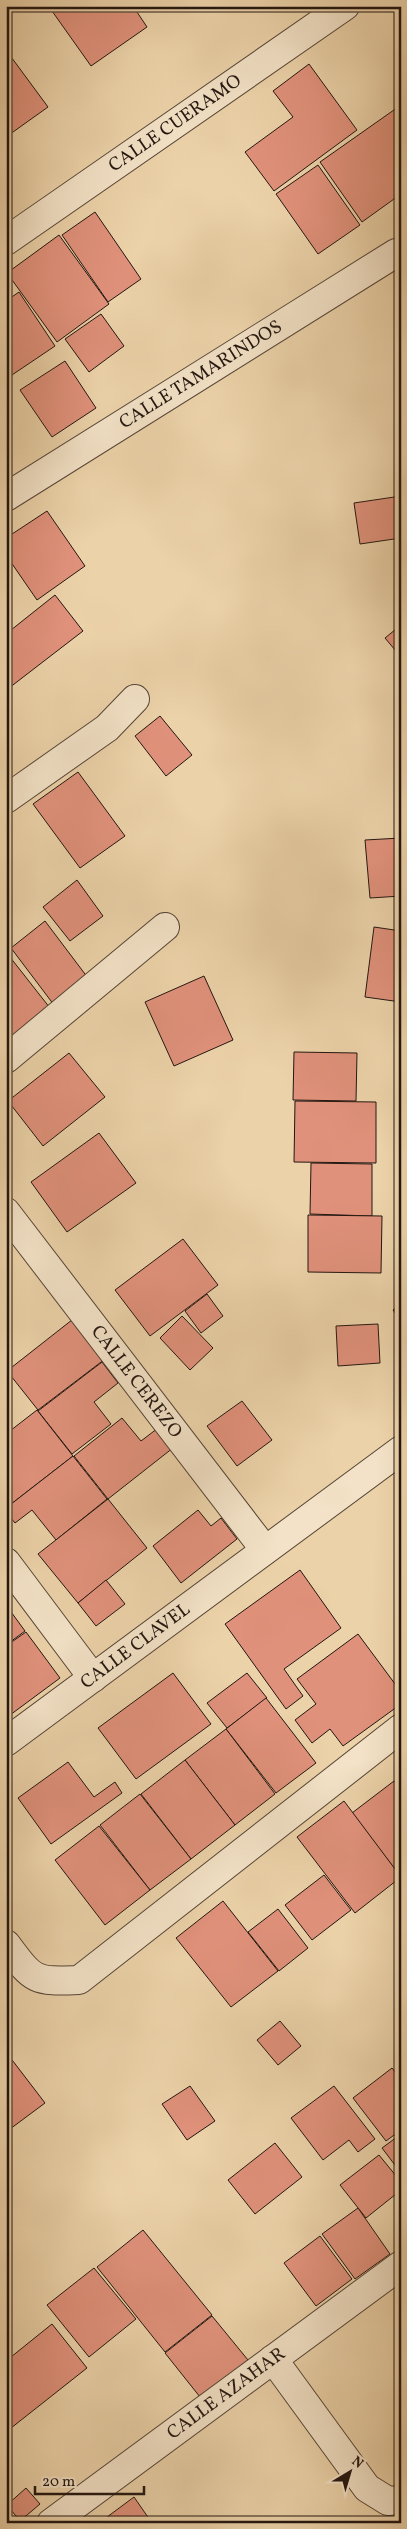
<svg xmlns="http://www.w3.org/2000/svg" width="407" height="2529" font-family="Vollkorn,serif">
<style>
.building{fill:#e0917b;stroke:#231610}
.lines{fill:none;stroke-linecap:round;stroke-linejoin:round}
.street-casing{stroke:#554536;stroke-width:30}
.street{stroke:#f3e2c7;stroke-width:28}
.labels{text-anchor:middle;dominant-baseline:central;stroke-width:4;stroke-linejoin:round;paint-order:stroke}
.street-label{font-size:19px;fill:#231610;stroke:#f3e2c7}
</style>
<rect width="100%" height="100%" fill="#ecd2a9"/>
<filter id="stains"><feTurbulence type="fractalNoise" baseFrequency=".004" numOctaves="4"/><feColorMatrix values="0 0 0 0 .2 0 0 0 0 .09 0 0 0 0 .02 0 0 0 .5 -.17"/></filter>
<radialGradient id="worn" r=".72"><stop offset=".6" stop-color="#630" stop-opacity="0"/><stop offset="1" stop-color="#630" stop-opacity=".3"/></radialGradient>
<!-- building -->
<g class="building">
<path d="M58 6H133L147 27 91 66 52 11Z"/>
<path d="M6 50 48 107 6 137Z"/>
<path d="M309 64 357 130 274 191 245 152 293 117 273 91Z"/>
<path d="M401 105V194L362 222 320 162Z"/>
<path d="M318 165 360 225 318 254 276 194Z"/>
<path d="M95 212 141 279 108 302 62 235Z"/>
<path d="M59 235 109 304 57 342 7 273Z"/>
<path d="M19 292 55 346 9 377 6 373V301Z"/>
<path d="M101 314 124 346 89 372 65 339Z"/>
<path d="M65 361 96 408 52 437 20 390Z"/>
<path d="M401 496V538L360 544 354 503Z"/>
<path d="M47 511 85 566 37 600 6 555V538Z"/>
<path d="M55 595 83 631 9 688 6 685V634Z"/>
<path d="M401 625V657L385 638Z"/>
<path d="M160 716 192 755 166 776 135 736Z"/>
<path d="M78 772 125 836 80 868 33 804Z"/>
<path d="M401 838V896L370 898 365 840Z"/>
<path d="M77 880 103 916 70 941 43 907Z"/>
<path d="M45 921 88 978 54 1005 11 948Z"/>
<path d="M374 927 401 931V1002L365 997Z"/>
<path d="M6 952 50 1008 9 1040 6 1036Z"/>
<path d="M204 976 233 1040 174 1066 145 1002Z"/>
<path d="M294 1052 357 1053 356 1101 293 1100Z"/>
<path d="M69 1053 105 1097 43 1146 8 1101Z"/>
<path d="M295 1101 376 1102V1163L294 1162Z"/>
<path d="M99 1133 136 1183 67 1232 31 1182Z"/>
<path d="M311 1163 372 1164V1216L310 1214Z"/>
<path d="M308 1215 382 1216 381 1273 308 1272Z"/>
<path d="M183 1239 218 1285 150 1336 115 1290Z"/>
<path d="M207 1294 223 1316 201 1333 185 1311Z"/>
<path d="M401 1304V1321L393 1310Z"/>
<path d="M77 1316 109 1356 38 1410 7 1371Z"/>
<path d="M182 1316 213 1348 190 1370 160 1338Z"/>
<path d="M378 1324 380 1363 338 1366 336 1326Z"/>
<path d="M102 1362 118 1383 94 1402 111 1424 72 1454 38 1411Z"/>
<path d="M242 1401 272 1440 237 1466 207 1426Z"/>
<path d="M37 1410 73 1456 6 1508V1434Z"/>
<path d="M122 1418 141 1441 162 1425 178 1444 108 1499 74 1456Z"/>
<path d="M73 1456 107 1499 56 1540 32 1510 15 1523 6 1512V1508Z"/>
<path d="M108 1499 147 1548 78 1603 38 1554Z"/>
<path d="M198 1510 211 1526 221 1518 237 1539 181 1583 153 1546Z"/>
<path d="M300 1570 341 1628 284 1669 303 1696 286 1709 225 1624Z"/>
<path d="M106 1580 125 1604 96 1626 78 1603Z"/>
<path d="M6 1605 25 1631 6 1645Z"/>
<path d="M26 1632 60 1678 6 1718V1646Z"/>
<path d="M358 1634 401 1692V1704L343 1746 330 1729 312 1743 295 1720 316 1704 297 1679Z"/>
<path d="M173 1673 211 1724 136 1779 98 1728Z"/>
<path d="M247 1673 267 1698 227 1728 207 1703Z"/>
<path d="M266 1698 316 1763 276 1793 226 1729Z"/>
<path d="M226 1729 275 1794 235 1825 185 1760Z"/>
<path d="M185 1760 235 1825 191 1859 141 1794Z"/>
<path d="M68 1762 94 1797 115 1782 122 1793 51 1844 18 1798Z"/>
<path d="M394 1781 401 1790V1877L352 1813Z"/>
<path d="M140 1794 191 1859 150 1890 100 1825Z"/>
<path d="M344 1801 401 1877 355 1913 297 1837Z"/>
<path d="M99 1826 150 1890 105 1925 55 1860Z"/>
<path d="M324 1875 351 1910 312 1940 285 1905Z"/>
<path d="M223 1901 278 1971 231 2007 176 1938Z"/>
<path d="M278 1909 308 1948 279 1971 248 1932Z"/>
<path d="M280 2021 301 2046 278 2065 257 2040Z"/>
<path d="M6 2052 45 2103 6 2132Z"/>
<path d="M392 2068 401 2079V2130L386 2141 353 2098Z"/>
<path d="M190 2086 215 2121 187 2140 162 2104Z"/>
<path d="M334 2086 375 2139 358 2152 349 2140 323 2160 291 2118Z"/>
<path d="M401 2134V2173L382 2148Z"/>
<path d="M275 2143 302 2177 255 2214 228 2180Z"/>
<path d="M379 2155 401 2182V2190L366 2218 340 2185Z"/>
<path d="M358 2208 390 2254 355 2279 322 2234Z"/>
<path d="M143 2230 212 2315 165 2352 97 2267Z"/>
<path d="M320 2236 352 2279 316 2306 284 2263Z"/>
<path d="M94 2268 136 2319 89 2357 47 2305Z"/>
<path d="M212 2316 248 2360 200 2397 165 2353Z"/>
<path d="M52 2324 87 2368 6 2432V2361Z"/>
<path d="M26 2488 40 2504 20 2521 7 2505Z"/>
<path d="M134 2497 152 2523H99Z"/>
</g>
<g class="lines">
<defs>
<g id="street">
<path id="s1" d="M6 241 345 6"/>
<path id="s2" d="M6 497 396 253"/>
<path d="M6 799 107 728 135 699"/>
<path d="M6 1059 165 927"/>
<path id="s3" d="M6 1212 265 1550"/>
<path d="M6 1562 93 1678"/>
<path id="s4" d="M6 1742 401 1450"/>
<path d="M6 1944C33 1980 33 1982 79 1980L401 1728"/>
<path d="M273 2359 367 2488 388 2501 401 2500"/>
<path id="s5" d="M51 2523 401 2265"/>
</g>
</defs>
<!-- street casing -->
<use href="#street" class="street-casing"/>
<!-- street -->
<use href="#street" class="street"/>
</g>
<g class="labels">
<!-- street labels -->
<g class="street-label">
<text stroke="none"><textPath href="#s1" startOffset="206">CALLE CUERAMO</textPath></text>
<text stroke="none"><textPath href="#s2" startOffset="230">CALLE TAMARINDOS</textPath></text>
<text stroke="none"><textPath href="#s3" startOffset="214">CALLE CEREZO</textPath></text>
<text stroke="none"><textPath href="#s4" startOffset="161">CALLE CLAVEL</textPath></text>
<text stroke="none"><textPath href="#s5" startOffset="218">CALLE AZAHAR</textPath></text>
</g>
</g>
<!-- margin -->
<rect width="407" height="2529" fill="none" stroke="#ecd2a9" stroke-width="25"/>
<rect x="8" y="8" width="392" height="2514" fill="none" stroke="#231610" stroke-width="2.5"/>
<rect x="12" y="12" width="382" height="2504" fill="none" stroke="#231610"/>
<!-- north arrow -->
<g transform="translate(350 2472) rotate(38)" stroke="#f3e2c7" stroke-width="4" paint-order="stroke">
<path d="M0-4L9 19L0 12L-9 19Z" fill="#231610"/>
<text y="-8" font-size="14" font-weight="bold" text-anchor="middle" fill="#231610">N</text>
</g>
<!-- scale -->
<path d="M35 2486v8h109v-8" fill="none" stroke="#231610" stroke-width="2.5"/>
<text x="42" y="2486" font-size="15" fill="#231610" stroke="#f3e2c7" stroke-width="4" paint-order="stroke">20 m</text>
<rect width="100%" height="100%" filter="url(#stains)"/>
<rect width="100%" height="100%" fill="url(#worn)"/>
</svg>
